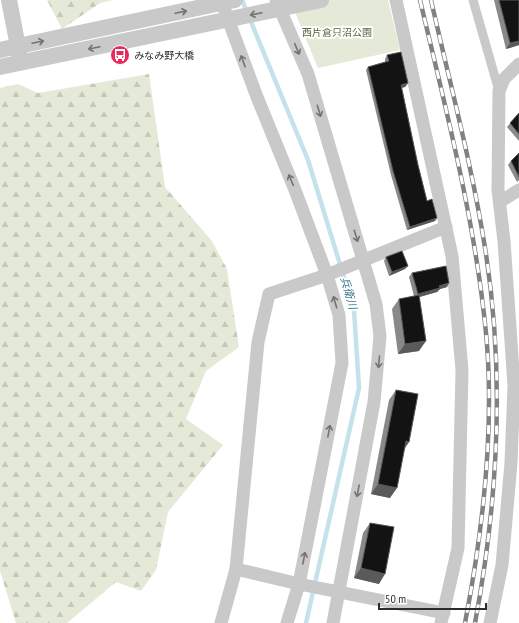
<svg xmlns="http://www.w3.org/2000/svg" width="519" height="623" font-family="'PT Sans Narrow','Noto Sans JP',sans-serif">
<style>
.green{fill:#e5ead8}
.forest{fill:url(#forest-firs)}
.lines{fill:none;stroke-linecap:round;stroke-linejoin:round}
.stream{stroke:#c4e2ea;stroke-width:4.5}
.pedestrian{stroke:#c9c9c9;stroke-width:9}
.minor{stroke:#c9c9c9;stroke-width:13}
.tertiary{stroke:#c9c9c9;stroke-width:16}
.rail-casing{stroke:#818181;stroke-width:4.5}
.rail{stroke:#fff;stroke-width:3;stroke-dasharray:9;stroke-linecap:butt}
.wall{fill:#898989}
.shaded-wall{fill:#5a5a5a}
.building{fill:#131313;stroke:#5a5a5a}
.oneway{stroke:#737373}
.labels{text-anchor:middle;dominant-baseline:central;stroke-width:4;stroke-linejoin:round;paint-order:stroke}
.park-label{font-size:10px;fill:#56663a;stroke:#fff}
.poi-label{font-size:10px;fill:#2c2c2c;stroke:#fff;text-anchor:start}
.water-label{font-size:11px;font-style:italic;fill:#3b7b8c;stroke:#fff}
</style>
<defs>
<pattern id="forest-firs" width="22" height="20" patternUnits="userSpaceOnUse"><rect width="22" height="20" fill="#e5ead8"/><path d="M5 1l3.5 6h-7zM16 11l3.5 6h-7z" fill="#c5c9ba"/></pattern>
</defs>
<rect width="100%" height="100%" fill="#fff"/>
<!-- green -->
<path class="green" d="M290 0H388L400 50 318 68Z"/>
<!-- forest -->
<g class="forest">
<path d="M47 0H113L100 3 62 29Z"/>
<path d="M149 74 165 187 212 241 227 269 239 347 206 371 186 419 223 445 168 512 156 570 141 591 116 582 67 623H16L0 571V88L18 84 38 93Z"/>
</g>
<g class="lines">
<!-- stream -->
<path class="stream" d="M242 0 308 160 354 310 359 388 306 623"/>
<!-- pedestrian -->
<path class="pedestrian" d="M473 0 499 91"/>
<!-- minor -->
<g class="minor">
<path d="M221 0 257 97 295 190 327 275 339 315 342 363 299 584 287 623"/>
<path d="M276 0 308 74 376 304 380 336 374 402 333 623"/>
<path d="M396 0 452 256 462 370 458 548 441 623"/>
<path d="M501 201 519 190"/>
<path d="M236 569 299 584 444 613"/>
<path d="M221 623 236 569 258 342 269 294 327 275 446 227"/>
<path d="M490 623 502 565 511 463 514 385 504 241 498 190 499 91 504 79 519 64"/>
</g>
<!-- tertiary -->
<g class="tertiary">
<path d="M9 0 20 57"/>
<path d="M0 50 235 0"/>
<path d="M0 67 321 0"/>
</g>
<defs>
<g id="rail">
<path d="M420 0C446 110 475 220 486 333 495 428 483 530 465 623"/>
<path d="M431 0C450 84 473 169 486 254 505 378 498 501 475 623"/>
</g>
</defs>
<!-- rail casing -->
<use href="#rail" class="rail-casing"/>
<!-- rail -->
<use href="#rail" class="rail"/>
</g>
<!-- wall -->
<g class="wall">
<path d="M494 0H519V45L506 49Z"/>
<path d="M387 55 408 83 405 87 402 88 418 165 427 201 435 221 407 230 391 175 366 70 368 67 385 62V59Z"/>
<path d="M519 113V141L507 127Z"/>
<path d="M519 153V180L517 182 508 165 511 161Z"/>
<path d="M386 257 405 269 389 276 384 261Z"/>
<path d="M412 273 447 287 440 289 437 292 420 297 419 351 398 354 392 309 399 299 414 296 409 277Z"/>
<path d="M396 390 409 442 404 449 390 498 371 494 389 400Z"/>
<path d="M370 523 379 584 354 578 363 533Z"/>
</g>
<!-- shaded-wall -->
<g class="shaded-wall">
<path d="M519 41V45L506 49 510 43Z"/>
<path d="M408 83 405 87 399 88 401 85Z"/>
<path d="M437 218 435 221 407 230 410 227Z"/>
<path d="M408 266 405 269 389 276 392 272Z"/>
<path d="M449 283 447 287 440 289 437 292 415 298 418 294 439 286Z"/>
<path d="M426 341 419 351 398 354 405 344Z"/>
<path d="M406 441 409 442 402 452Z"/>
<path d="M378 484 397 488 390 498 371 494Z"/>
<path d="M361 568 385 574 379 584 354 578Z"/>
</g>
<!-- building -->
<g class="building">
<path d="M499 0H519V41L510 43Z"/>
<path d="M401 52 408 83 401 85 418 165 427 201 432 199 437 218 410 227 393 171 368 67 389 61 387 55Z"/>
<path d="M519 113V134L510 123Z"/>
<path d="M519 153V177L511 161Z"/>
<path d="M402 251 408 266 392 272 386 257Z"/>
<path d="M446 266 449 283 439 286 440 288 418 294 412 273Z"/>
<path d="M419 295 426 341 405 344 399 299Z"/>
<path d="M396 390 418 394 409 442 406 441 397 488 378 484Z"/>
<path d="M370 523 394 527 385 574 361 568Z"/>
</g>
<!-- one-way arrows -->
<defs><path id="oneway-shaft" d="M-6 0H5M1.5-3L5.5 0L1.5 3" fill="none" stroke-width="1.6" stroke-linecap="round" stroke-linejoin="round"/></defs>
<g class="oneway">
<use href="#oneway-shaft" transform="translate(181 12) rotate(-12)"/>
<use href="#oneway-shaft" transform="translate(256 14) rotate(168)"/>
<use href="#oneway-shaft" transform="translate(38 42) rotate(-12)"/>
<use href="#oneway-shaft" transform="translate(94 48) rotate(168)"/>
<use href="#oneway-shaft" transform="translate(297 49) rotate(67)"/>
<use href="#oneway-shaft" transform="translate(243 61) rotate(-110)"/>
<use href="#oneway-shaft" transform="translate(319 111) rotate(73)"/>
<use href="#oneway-shaft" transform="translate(291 180) rotate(-113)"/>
<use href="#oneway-shaft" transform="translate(356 236) rotate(73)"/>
<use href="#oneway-shaft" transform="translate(335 302) rotate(-106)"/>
<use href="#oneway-shaft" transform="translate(379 362) rotate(95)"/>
<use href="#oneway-shaft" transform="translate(329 431) rotate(-79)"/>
<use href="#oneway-shaft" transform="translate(358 491) rotate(101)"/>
<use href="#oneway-shaft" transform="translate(304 558) rotate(-79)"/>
</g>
<!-- icons -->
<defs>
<symbol id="bus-disc" viewBox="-11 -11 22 22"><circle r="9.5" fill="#e42c5a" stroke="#fff"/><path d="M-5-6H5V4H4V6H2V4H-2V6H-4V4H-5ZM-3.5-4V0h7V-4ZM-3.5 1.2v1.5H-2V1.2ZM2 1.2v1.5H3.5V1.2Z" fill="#fff"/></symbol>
</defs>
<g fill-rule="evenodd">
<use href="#bus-disc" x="109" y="44" width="22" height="22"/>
</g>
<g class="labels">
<!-- park labels -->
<g class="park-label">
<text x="337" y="32">西片倉只沼公園</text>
</g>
<!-- poi labels -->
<g class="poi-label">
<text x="134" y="55">みなみ野大橋</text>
</g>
<!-- water labels -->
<g class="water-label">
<text transform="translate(349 293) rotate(74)">兵衛川</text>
</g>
</g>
<!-- scale -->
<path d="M379 603v6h107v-6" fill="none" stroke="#2c2c2c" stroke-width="2"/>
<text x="385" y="603" font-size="12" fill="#2c2c2c" stroke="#ffffff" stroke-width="3" paint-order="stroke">50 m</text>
</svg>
